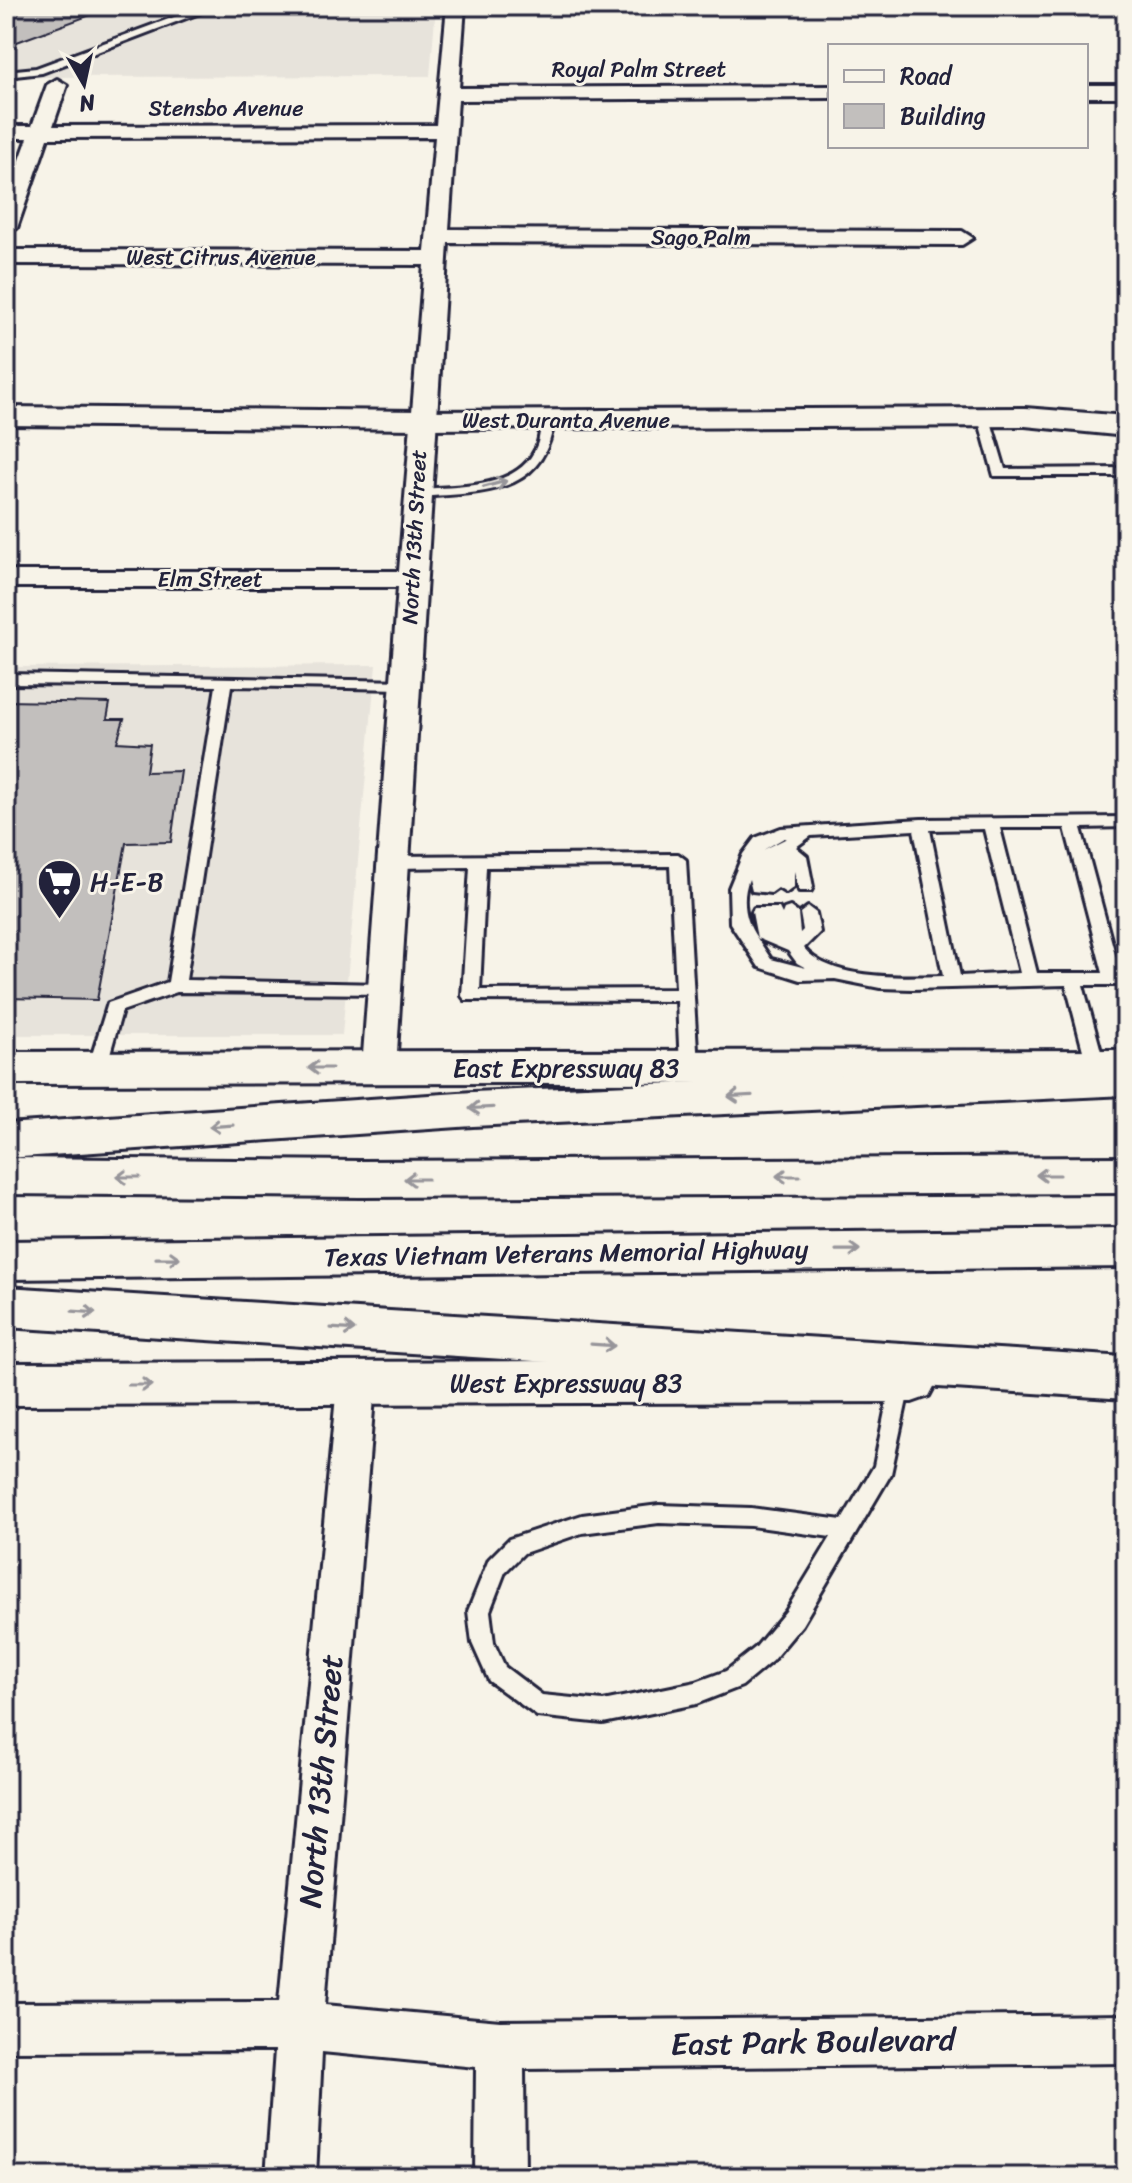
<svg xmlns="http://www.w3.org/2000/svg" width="1132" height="2183" font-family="Sriracha,sans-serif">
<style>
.built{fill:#e7e3db}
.building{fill:#c2bfbd;stroke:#22223b;stroke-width:2}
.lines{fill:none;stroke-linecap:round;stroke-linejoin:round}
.lane-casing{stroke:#22223b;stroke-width:6}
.street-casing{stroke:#22223b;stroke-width:6}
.secondary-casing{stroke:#22223b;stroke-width:6}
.highway-casing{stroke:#22223b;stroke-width:6}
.lane{fill:#f7f3e8;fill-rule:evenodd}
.street{fill:#f7f3e8;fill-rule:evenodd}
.secondary{fill:#f7f3e8;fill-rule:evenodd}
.highway{fill:#f7f3e8;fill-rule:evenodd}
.oneway{stroke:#97959a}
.labels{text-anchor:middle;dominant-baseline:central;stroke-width:6;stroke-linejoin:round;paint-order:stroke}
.far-street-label{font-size:22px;fill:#22223b;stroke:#f7f3e8}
.poi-label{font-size:26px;fill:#22223b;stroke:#f7f3e8;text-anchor:start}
.street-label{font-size:26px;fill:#22223b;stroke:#f7f3e8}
.near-street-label{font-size:32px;fill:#22223b;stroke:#f7f3e8}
</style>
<rect width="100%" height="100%" fill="#f7f3e8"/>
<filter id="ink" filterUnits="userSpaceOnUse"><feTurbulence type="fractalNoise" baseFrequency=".0125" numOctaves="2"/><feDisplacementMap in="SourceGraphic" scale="16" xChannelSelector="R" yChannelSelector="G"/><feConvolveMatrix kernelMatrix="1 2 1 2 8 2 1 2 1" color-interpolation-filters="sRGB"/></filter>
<g filter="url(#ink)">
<!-- built -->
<g class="built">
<path d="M6 6H436L430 76 6 77Z"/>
<path d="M376 665 342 1035H6V667Z"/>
</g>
<!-- building -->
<g class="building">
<path d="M6 6H106L107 9 6 46Z"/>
<path d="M6 701 110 703 107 719H124L117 742 150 744 146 772 181 771 171 842 126 843 97 1000 6 998Z"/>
</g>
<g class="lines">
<defs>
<g id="lane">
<path d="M204 6H218L42 73 6 77V71L36 68Z"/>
<path d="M984 414 990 418 1005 469 1126 468V476H994L978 418Z"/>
<path d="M548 416 554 420C544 497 481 492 418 497L411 493 418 489C457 486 521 490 537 445 540 438 540 428 542 420Z"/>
<path d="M6 674 410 681V687L405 689 231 686 186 980 384 984 393 990 390 994 177 992 122 1011 106 1068 103 1073H91L88 1068 108 1003 168 982 216 686 6 684Z"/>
<path d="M1126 817V827L1081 828 1120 973H1126V985H1083L1105 1066 1096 1073 1087 1066 1066 985 912 989 880 988 835 979 800 980 759 967 730 923 729 888 743 854 755 838 781 828 921 819ZM1000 828H1065L1103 973H1037ZM984 829 1020 973 960 976 930 830ZM914 830 943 976C905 977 830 981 804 948L820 932 816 913 808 907 800 913 803 930 800 933 798 913 790 907 784 909 782 914 779 908H754L752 912 757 938C745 921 741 899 749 879L752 891 771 893 778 888 786 893 794 887V871L799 891H811L813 887 807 856 796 847 811 836ZM784 838H787L763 850ZM757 938 788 951 797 963 806 968 771 959Z"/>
<path d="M678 854 686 860 698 1067 689 1074 680 1067 677 1001 465 1000 462 996 470 867 393 868 385 862 393 856ZM670 866 676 989 480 990 486 867Z"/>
<path d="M901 1372 908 1375 911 1381 891 1474 802 1625 772 1661 742 1686 696 1704 603 1723 537 1716 489 1681 472 1643 468 1611 489 1559 509 1539 582 1515 659 1505 751 1508 842 1520 874 1466 891 1381 894 1375ZM659 1523 751 1526 831 1537 786 1611 756 1647 726 1671 696 1682 603 1701 542 1695 505 1667 494 1643 490 1611 505 1572 524 1553 582 1533Z"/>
</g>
<g id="street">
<path d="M447 6H465L459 88 830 86V98L458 100 449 229 962 231 973 238 962 245 448 243 396 1068 391 1077 379 1081 367 1077 362 1068 398 587H6V571H399L424 265 6 264V250L425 251 435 137 48 138 17 228 6 235V198L28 138H6V126H32L47 85 57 79 67 85 53 126 436 125Z"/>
<rect x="1086" y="85" width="40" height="12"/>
<path d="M356 1369 369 1374 375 1385 325 2005 500 2021 1126 2015V2063L524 2069 525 2177H475L476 2067 322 2052 316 2177H266L275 2050 6 2051V2003L279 2002 337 1385 343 1374Z"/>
</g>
<g id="secondary">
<path d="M6 407 420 411 1025 408 1126 416V436L1025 426 420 429 6 425Z"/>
<path d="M1126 1050V1082L6 1084V1052Z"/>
<path d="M912 1360 929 1366 937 1381 929 1396 912 1402 6 1405V1363Z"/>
</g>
<g id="highway">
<path d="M1126 1063V1095L473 1126 7 1158 361 1161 1126 1157V1193L361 1197 6 1194V1124L473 1092Z"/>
<path d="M1126 1229V1267L6 1279V1241Z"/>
<path d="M6 1287 1126 1357V1399L6 1327Z"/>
</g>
</defs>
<!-- lane casing -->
<use href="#lane" class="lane-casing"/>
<!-- street casing -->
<use href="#street" class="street-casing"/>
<!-- secondary casing -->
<use href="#secondary" class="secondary-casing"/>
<!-- highway casing -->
<use href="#highway" class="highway-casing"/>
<!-- lane -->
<use href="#lane" class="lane"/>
<!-- street -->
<use href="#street" class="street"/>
<!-- secondary -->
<use href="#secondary" class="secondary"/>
<!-- highway -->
<use href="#highway" class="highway"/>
</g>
<!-- one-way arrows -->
<defs><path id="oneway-shaft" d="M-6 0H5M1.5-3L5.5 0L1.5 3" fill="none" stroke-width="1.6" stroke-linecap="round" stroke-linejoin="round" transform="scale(2)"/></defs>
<g class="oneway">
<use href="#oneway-shaft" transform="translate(495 484) rotate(-15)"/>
<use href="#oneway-shaft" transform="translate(320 1068) rotate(-180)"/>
<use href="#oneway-shaft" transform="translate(740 1096) rotate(177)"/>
<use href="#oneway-shaft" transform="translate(481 1108) rotate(177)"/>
<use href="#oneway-shaft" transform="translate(221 1126) rotate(176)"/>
<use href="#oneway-shaft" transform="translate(1048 1175) rotate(180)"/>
<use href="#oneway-shaft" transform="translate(788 1176) rotate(180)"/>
<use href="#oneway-shaft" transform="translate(128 1177) rotate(-180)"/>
<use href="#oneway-shaft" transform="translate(416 1179) rotate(180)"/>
<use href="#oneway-shaft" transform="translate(848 1250) rotate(-1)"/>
<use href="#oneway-shaft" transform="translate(168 1258) rotate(-1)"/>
<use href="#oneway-shaft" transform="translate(84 1312) rotate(4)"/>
<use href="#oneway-shaft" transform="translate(343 1329) rotate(4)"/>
<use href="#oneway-shaft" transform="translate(603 1345) rotate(4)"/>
<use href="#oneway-shaft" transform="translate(140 1385)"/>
</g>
</g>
<!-- icons -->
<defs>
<symbol id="supermarket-pin" viewBox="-11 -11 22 30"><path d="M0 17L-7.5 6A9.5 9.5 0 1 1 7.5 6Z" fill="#22223b" stroke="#f7f3e8"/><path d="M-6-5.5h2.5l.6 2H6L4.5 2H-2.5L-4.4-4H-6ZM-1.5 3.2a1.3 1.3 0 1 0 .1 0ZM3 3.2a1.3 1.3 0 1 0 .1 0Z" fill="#fff"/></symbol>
</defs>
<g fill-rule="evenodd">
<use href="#supermarket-pin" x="34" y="856" width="51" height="69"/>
</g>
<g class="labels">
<!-- far-street labels -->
<g class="far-street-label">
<text x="639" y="69">Royal Palm Street</text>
<text x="226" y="108">Stensbo Avenue</text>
<text x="701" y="237">Sago Palm</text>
<text x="221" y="257">West Citrus Avenue</text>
<text x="566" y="420">West Duranta Avenue</text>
<text transform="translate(414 537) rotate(-87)">North 13th Street</text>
<text x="210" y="579">Elm Street</text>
</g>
<!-- poi labels -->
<g class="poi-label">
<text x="90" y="882">H-E-B</text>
</g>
<!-- street labels -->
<g class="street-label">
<text x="566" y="1068">East Expressway 83</text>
<text transform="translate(566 1253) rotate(-1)">Texas Vietnam Veterans Memorial Highway</text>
<text x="566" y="1383">West Expressway 83</text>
</g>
<!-- near-street labels -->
<g class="near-street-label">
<text transform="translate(321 1781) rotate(-85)">North 13th Street</text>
<text transform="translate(813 2042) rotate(-1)">East Park Boulevard</text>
</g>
</g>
<!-- margin -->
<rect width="1132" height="2183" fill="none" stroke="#f7f3e8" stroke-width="32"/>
<rect x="16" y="16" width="1100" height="2151" fill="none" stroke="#22223b" stroke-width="3" filter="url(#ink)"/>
<!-- legend -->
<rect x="828" y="44" width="260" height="104" fill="#f7f3e8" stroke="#a29fa3" stroke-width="2"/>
<rect x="844" y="70" width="40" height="12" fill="#f7f3e8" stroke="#a29fa3" stroke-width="2"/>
<text x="900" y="84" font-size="24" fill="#22223b">Road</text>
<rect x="844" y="104" width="40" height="24" fill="#c2bfbd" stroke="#a29fa3" stroke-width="2"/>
<text x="900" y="124" font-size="24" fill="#22223b">Building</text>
<!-- north arrow -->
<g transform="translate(84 84) rotate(171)" stroke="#f7f3e8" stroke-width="6" paint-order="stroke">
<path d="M0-6L14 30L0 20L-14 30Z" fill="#22223b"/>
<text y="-12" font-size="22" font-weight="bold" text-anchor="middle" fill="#22223b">N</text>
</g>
</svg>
